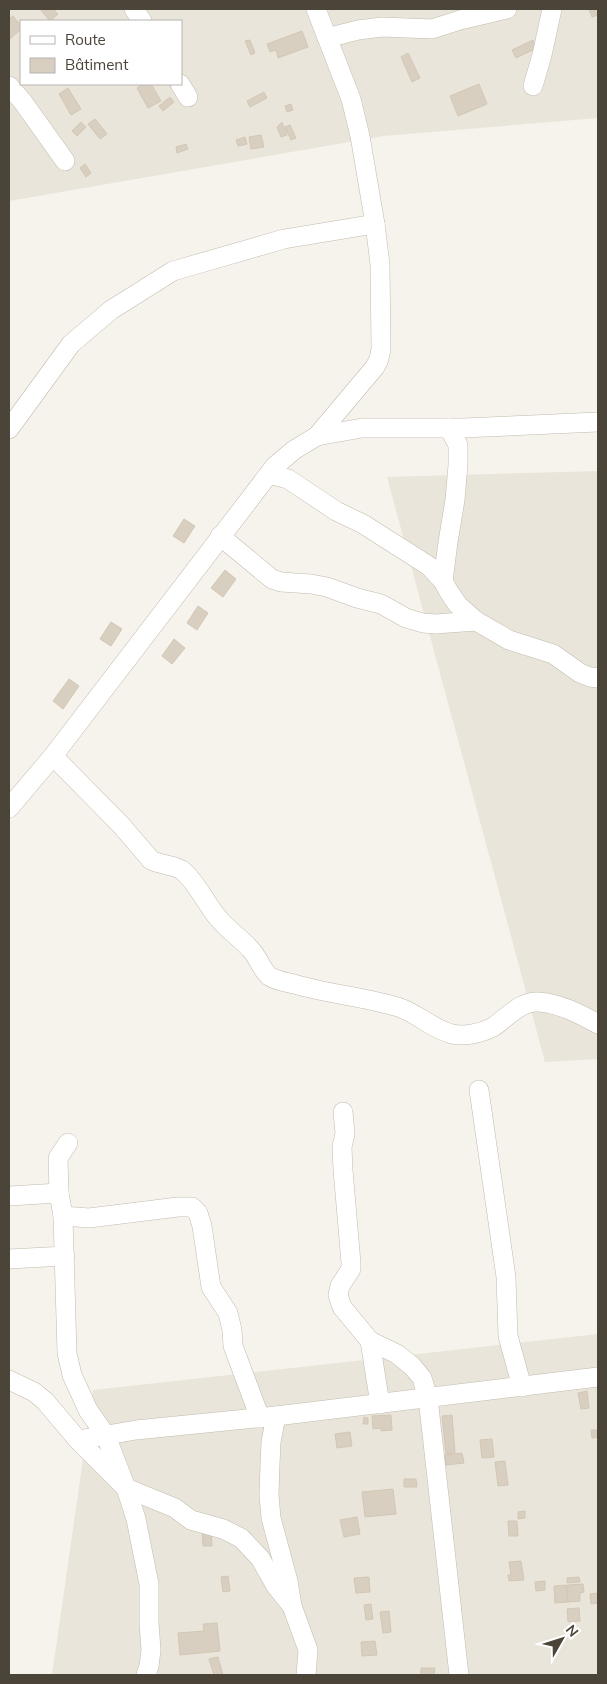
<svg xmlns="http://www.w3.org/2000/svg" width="607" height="1684" font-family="Mulish,sans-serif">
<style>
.residential{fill:#eae5da;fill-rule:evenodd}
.building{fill:#d8cfc1;stroke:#d3c7b4}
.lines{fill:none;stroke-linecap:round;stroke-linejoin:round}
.minor-casing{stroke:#c2bbae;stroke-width:20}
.minor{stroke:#fff;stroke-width:19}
</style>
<rect width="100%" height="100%" fill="#f6f3ec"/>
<!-- residential -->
<g class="residential">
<path d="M9 9H598V118L384 136 9 201ZM21 21H181V84H21Z"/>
<path d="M598 471V1059L545 1062 387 477Z"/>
<path d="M598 1334V1675H52L93 1390Z"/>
</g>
<!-- building -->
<g class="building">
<path d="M40 9H53L58 14 50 21Z"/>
<path d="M589 9H598V15L592 17Z"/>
<path d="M13 16 21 26V29L9 40V19Z"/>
<path d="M302 31 308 47 278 58 276 50 270 52 267 44Z"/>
<path d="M250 40 255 53 251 55 245 41Z"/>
<path d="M533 40 537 48 516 58 512 50Z"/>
<path d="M408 53 420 78 412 82 401 57Z"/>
<path d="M143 84H151L161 101 148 108 137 88Z"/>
<path d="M479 84 487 104 458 116 450 96Z"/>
<path d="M68 88 81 109 71 115 59 94Z"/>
<path d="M264 92 267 98 250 107 247 101Z"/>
<path d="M170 97 174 102 163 111 159 106Z"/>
<path d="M291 104 293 110 287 112 285 106Z"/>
<path d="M95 119 107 134 100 139 88 124Z"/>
<path d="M81 122 86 127 77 136 72 131Z"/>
<path d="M282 122 287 135 281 137 277 127Z"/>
<path d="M290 125 296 138 291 140 285 127Z"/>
<path d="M261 135 264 147 251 149 249 137Z"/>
<path d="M245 137 247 144 238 146 236 140Z"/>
<path d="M186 144 188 149 177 153 176 147Z"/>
<path d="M85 164 91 173 86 177 80 168Z"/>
<path d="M184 519 195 526 184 543 173 536Z"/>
<path d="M225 570 236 579 223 597 211 588Z"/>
<path d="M198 606 208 613 197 630 187 623Z"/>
<path d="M111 622 122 629 111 646 100 639Z"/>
<path d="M174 639 185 648 172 664 162 656Z"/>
<path d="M69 679 79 686 63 709 53 701Z"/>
<path d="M587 1391 589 1408 581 1409 578 1393Z"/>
<path d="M391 1415 392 1430 381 1431V1428L373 1429 372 1416Z"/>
<path d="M452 1415 455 1453 446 1454 442 1416Z"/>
<path d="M364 1417 368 1418V1424H363Z"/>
<path d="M591 1430H598V1437L592 1438Z"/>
<path d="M350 1432 352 1446 337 1448 335 1434Z"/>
<path d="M492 1439 494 1457 482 1458 480 1440Z"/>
<path d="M462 1453 464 1463 446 1465 445 1455Z"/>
<path d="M505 1461 508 1485 498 1486 495 1462Z"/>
<path d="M404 1479H416L417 1487H404Z"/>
<path d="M393 1489 396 1514 365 1517 362 1492Z"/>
<path d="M525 1511V1518L518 1519V1512Z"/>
<path d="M357 1517 360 1534 344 1537 340 1520Z"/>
<path d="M508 1521H517L518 1536H509Z"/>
<path d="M202 1528H211L212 1546H203Z"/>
<path d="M521 1561 524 1580 509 1581 508 1575H511L509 1562Z"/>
<path d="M228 1576 230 1591 223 1592 221 1577Z"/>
<path d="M369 1577 370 1592 356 1593 354 1578Z"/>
<path d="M579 1577 580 1582 567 1583V1578Z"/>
<path d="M545 1581V1590L536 1591 535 1582Z"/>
<path d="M583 1584 584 1592 580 1593V1601L568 1602 567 1585Z"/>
<path d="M566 1585 568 1602 555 1603 554 1586Z"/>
<path d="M598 1593V1603L591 1604 590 1594Z"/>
<path d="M371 1604 373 1619 366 1620 364 1605Z"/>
<path d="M579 1608 580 1621 568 1622 567 1609Z"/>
<path d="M389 1611 391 1632 383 1633 380 1612Z"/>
<path d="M217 1623 220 1651 180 1655 178 1633 204 1631 203 1624Z"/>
<path d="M375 1641 377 1655 362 1656 361 1642Z"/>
<path d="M218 1657 223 1675H214L209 1659Z"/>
<path d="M421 1668H435L434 1675H421Z"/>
</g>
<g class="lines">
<defs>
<g id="minor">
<path d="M134 9 142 21"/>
<path d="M327 38 358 30 382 27 432 29 460 20 507 9"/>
<path d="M180 84 188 97"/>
<path d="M9 86 23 102 65 161"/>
<path d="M533 86 542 55 552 9"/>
<path d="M9 429 71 344 111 310 173 271 284 239 375 224"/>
<path d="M317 436 362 428H463L598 422"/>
<path d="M269 474 288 479 336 511 363 524 429 566 443 581 449 592 458 605 476 621 509 640 553 654 580 673 590 677 598 678"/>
<path d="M220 536 272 579 281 582 311 584 327 587 357 598 381 604 406 618 423 623 435 624 476 621"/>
<path d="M443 581 448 542 455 500 458 465V445L449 428"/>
<path d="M53 756 121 825 151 860C160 865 176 865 183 871 198 884 206 904 219 919 229 931 242 939 252 951 258 958 262 970 269 976 276 981 286 982 294 984 328 994 364 997 398 1007 417 1013 432 1029 452 1034 464 1037 482 1033 493 1027 507 1018 520 1001 538 1002 559 1003 580 1014 598 1024"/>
<path d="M9 808 53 756 275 466 294 450 317 436 375 367 379 359 381 349 380 264 375 224 360 136 351 99 316 9"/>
<path d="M479 1090 506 1277 508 1336 522 1387"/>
<path d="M343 1112 345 1134 342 1147 343 1170 351 1263V1269L340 1286 338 1295 342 1307 370 1341 397 1354 412 1366 422 1378 428 1398 459 1675"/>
<path d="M59 1193 58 1158 68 1143"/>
<path d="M9 1196 59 1193 63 1216 67 1353 72 1375 88 1410 106 1436 126 1488 136 1519 149 1584V1623L151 1650 149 1666 146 1675"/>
<path d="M63 1216 89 1218 178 1207H192L198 1213 202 1226 211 1287 228 1313 232 1330 233 1346 260 1418"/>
<path d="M9 1259 65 1256"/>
<path d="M370 1341 380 1404"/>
<path d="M9 1380 34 1392 45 1401 78 1440 126 1488 175 1508 191 1520 223 1529 241 1538 260 1558 276 1586 292 1606"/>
<path d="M276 1416 271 1442 270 1465 269 1495 271 1518 288 1581 292 1606 308 1650 306 1675"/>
<path d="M78 1440 136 1430 276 1416 598 1377"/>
</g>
</defs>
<!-- minor casing -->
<use href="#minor" class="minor-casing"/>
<!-- minor -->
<use href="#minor" class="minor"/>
</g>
<!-- border -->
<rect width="607" height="1684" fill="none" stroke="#4b4439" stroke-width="20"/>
<!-- legend -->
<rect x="20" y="20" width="162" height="65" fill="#ffffff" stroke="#b7b4b0"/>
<rect x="30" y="36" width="25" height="8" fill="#ffffff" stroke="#b7b4b0"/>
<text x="65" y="45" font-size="15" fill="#4b4439">Route</text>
<rect x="30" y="58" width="25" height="15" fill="#d8cfc1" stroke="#b7b4b0"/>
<text x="65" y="70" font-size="15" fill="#4b4439">Bâtiment</text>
<!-- north arrow -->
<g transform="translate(562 1639) rotate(51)" stroke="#ffffff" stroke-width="4" paint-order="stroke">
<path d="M0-4L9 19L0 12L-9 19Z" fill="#4b4439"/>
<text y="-8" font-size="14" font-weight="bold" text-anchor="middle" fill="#4b4439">N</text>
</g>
</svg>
